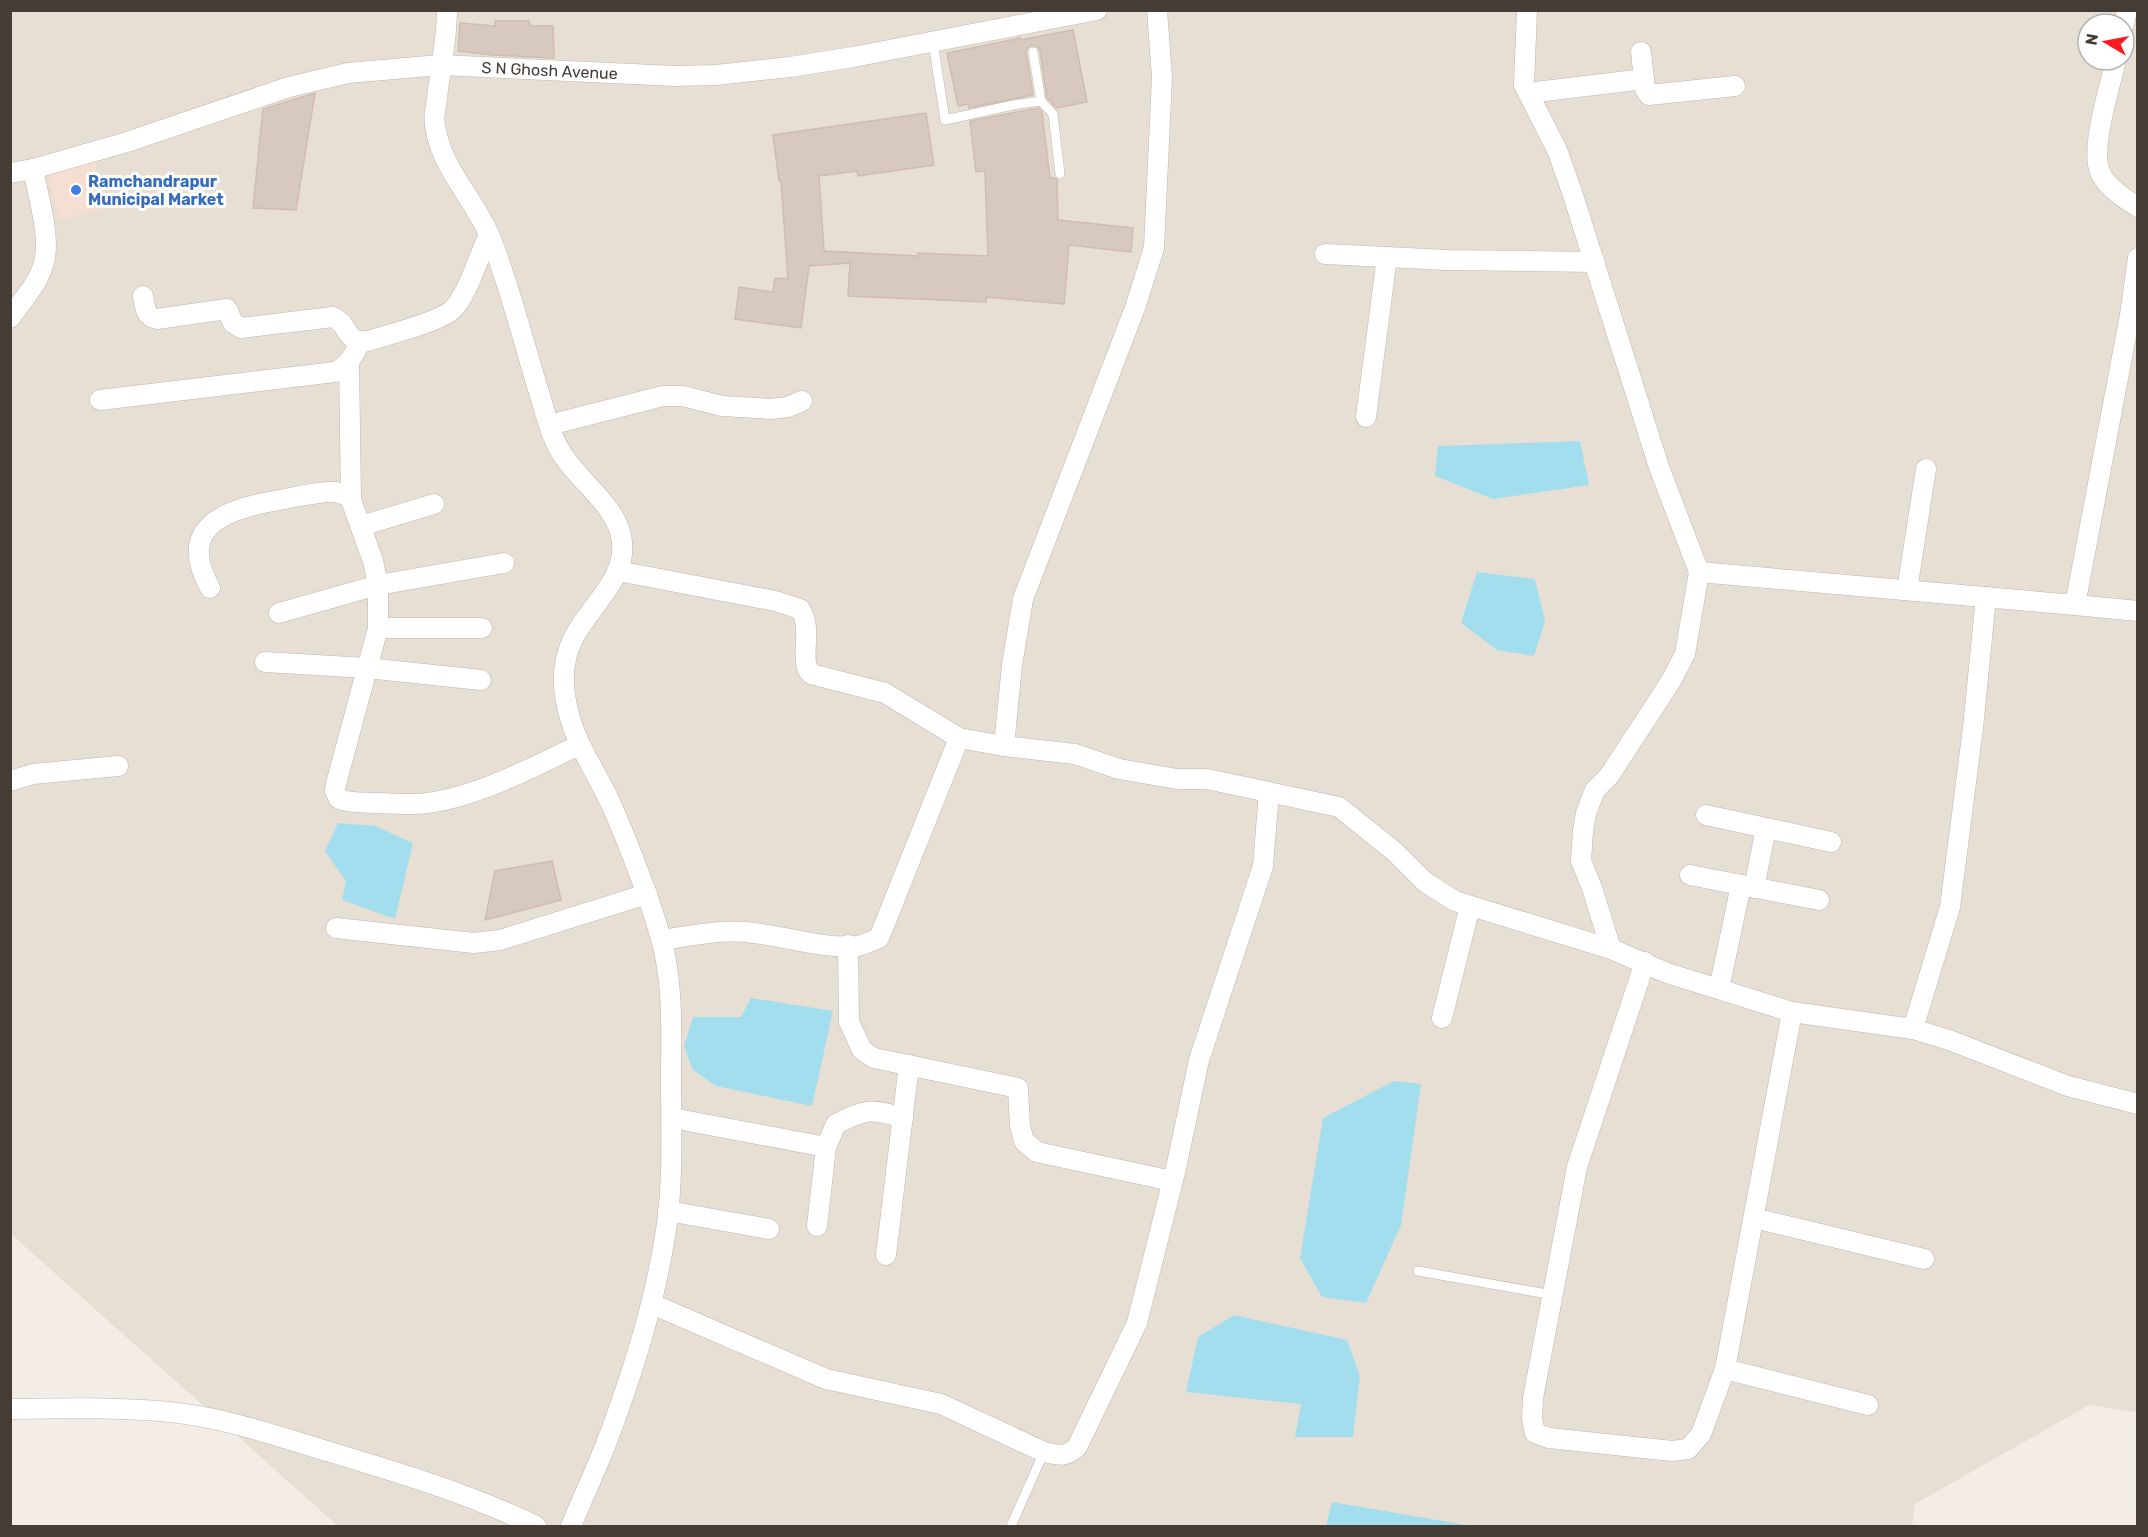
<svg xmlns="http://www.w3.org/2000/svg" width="2148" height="1537" font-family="Rubik,sans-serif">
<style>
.residential{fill:#e7ded4;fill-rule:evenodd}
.commercial{fill:#f4dfd2}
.water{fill:#a3deef}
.building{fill:#d7c9bf;stroke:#cfbdaf;stroke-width:1.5}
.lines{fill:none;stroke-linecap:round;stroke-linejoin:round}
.lane-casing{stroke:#c1b6ac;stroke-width:10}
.street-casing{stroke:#c1b6ac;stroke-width:21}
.lane{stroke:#fff;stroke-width:9}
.street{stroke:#fff;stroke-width:20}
.shop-dot{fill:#3f7fe0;stroke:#fff;stroke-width:2}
.labels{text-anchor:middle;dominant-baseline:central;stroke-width:6;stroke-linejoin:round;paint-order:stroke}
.street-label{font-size:16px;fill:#463c36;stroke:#fff}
.shop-label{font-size:16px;font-weight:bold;fill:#366cbe;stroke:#fff;text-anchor:start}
</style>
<rect width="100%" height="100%" fill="#f3ede6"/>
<!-- residential -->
<path class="residential" d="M11 11H2137V1412L2089 1405 1915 1504 1912 1526H338L11 1234ZM2088 24H2124V60H2088Z"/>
<!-- commercial -->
<path class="commercial" d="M95 160 103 209 59 220 47 172Z"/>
<!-- water -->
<g class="water">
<path d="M1580 441 1589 485 1493 499 1435 476 1438 446Z"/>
<path d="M1477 572 1535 579 1545 621 1534 656 1497 650 1461 623Z"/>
<path d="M338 823 375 826 413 843 395 919 342 900 346 881 325 851Z"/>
<path d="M751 998 833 1011 812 1106 716 1086 693 1070 684 1046 693 1017H741Z"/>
<path d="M1394 1081 1421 1084 1401 1225 1366 1303 1322 1297 1300 1258 1323 1118Z"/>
<path d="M1234 1315 1347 1340 1360 1376 1353 1437H1295L1301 1404 1186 1392 1198 1337Z"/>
<path d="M1332 1502 1472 1526H1326Z"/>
</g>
<!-- building -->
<g class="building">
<path d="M495 21H529L530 26H553L554 58 493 55 458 51 460 23 495 26Z"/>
<path d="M1073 30 1087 102 1057 108 1047 98 1040 51 1038 47 1032 45 1028 47 1026 52 1033 95 969 108 968 104 958 106 947 53 1020 38V40Z"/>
<path d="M315 93 296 210 253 208 263 109Z"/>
<path d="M1038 108 1042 112 1050 178H1054L1057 180 1058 220 1133 228 1131 252 1069 245 1064 304 986 297V302L848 296 850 263 809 266 801 328 735 319 739 287 773 292 775 278 788 279 781 181H779L773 135 926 113 934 165 858 176 857 171 819 176 824 251 918 256V253L988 256 985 171 976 172 970 121Z"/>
<path d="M552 861 561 900 485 920 495 871Z"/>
</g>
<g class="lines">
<defs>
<g id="lane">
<path d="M933 42 945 120 1013 105 1041 101 1053 114 1060 174"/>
<path d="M1033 52 1041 101"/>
<path d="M1418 1271 1553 1295"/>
<path d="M1011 1526 1044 1452"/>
</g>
<g id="street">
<path d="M447 10C447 40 440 69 437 99 435 110 433 120 436 131 444 172 476 201 491 239 510 287 522 337 537 386 544 406 548 429 558 447 573 477 611 500 620 532 633 575 590 604 573 639 566 653 563 671 564 686 568 736 593 764 612 806 630 848 647 891 660 935 674 982 671 1032 671 1080 671 1134 674 1189 664 1242 653 1309 630 1381 606 1444 595 1472 582 1499 571 1526"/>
<path d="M1527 10 1524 85 1557 150 1572 192 1659 467 1699 572 2075 605 2130 315 2138 258"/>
<path d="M2124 24 2127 10"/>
<path d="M1641 52 1645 89 1649 95 1735 86"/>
<path d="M2116 60C2110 86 2090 148 2100 172 2106 187 2125 199 2138 207"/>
<path d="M1528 93 1644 79"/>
<path id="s1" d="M10 173 33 169 127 142 289 87 348 73 440 65 676 76 716 75 790 67 853 57 1097 10"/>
<path d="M1325 254 1447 260 1595 262"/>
<path d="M143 296C145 307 145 317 157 319L227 309 233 323 241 328 333 317C350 324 343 343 368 341 387 335 439 322 452 310 467 297 480 253 489 234"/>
<path d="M10 318C21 302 37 285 43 266 52 240 38 196 33 169"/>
<path d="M349 363 351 500"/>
<path d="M100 400 335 372C349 365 354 355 360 342"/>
<path d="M1366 417 1387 257"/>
<path d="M549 425 663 396H683L722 406 771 409 788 407 802 401"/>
<path d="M361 526 434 504"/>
<path d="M618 571 775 601 800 609C814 630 798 660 811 674L885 693 959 738 879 938C872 941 864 945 857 946 820 949 782 935 745 932 717 930 689 936 662 940"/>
<path d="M210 588C174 522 232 508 285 499 301 496 319 491 335 492 342 493 347 495 351 500L373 561 378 585V628L336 784 335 791 339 799C352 804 367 802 381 803 396 804 412 805 427 803 476 797 534 767 579 745"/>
<path d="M1907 590 1926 469"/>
<path d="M2075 605 2138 611"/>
<path d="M279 613 378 585 504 563"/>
<path d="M378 628H482"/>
<path d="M265 662 367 668 481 680"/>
<path d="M959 738 1004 746 1075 754 1119 769 1177 779H1207L1339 807 1395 852 1425 882 1455 901 1611 949 1592 888 1581 861 1583 831 1586 813 1595 790 1609 776 1671 681 1685 654 1699 572"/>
<path d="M1004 746 1012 665 1023 599 1135 308 1154 248 1162 77 1157 10"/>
<path d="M10 781 33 774 118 766"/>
<path d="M1706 815 1831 842"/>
<path d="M1690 875 1819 900"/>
<path d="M1754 888 1766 828"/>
<path d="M336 928 474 943 500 940 647 894"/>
<path d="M848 945 849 1022 862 1050 874 1058 1018 1088 1020 1126 1024 1141 1037 1152 1172 1181"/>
<path d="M1611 949 1667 973 1792 1012 1913 1029 1949 1040 2068 1086 2138 1104"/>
<path d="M1645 962 1577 1167 1533 1398 1532 1419 1535 1433 1549 1438 1672 1451 1688 1449 1701 1434 1725 1369 1792 1012"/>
<path d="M1719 989 1741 885"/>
<path d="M1442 1018 1470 906"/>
<path d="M1913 1029 1950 907 1973 728 1986 597"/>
<path d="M672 1118 826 1147 836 1124C866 1109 872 1108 903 1118"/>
<path d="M668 1211 769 1229"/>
<path d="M1754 1218 1924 1259"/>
<path d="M817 1226 826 1147"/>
<path d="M886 1255 909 1065"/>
<path d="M652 1304 826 1379 941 1404 1044 1452C1059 1455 1065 1458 1077 1447L1137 1323 1176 1168 1199 1060 1263 866 1269 792"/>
<path d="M1725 1369 1868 1405"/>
<path d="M10 1409C64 1408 117 1407 170 1412 226 1418 277 1436 330 1452 400 1473 470 1494 536 1526"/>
</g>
</defs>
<!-- lane casing -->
<use href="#lane" class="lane-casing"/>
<!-- street casing -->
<use href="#street" class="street-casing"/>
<!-- lane -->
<use href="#lane" class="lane"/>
<!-- street -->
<use href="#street" class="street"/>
</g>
<!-- markers -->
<circle class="shop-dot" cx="76" cy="190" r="6"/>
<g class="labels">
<!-- street labels -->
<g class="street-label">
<text stroke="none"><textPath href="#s1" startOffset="555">S N Ghosh Avenue</textPath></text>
</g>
<!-- shop labels -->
<g class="shop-label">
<text x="88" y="181">Ramchandrapur<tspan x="88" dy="18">Municipal Market</tspan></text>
</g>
</g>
<!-- border -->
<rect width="2148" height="1537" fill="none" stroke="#463c36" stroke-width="24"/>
<!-- north arrow -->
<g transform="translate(2106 42) rotate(280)"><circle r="28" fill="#ffffff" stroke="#b5b1af" stroke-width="1.5"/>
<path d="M0-4.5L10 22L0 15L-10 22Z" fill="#f61b22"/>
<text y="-9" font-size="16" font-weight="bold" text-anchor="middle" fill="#463c36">N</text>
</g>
</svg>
